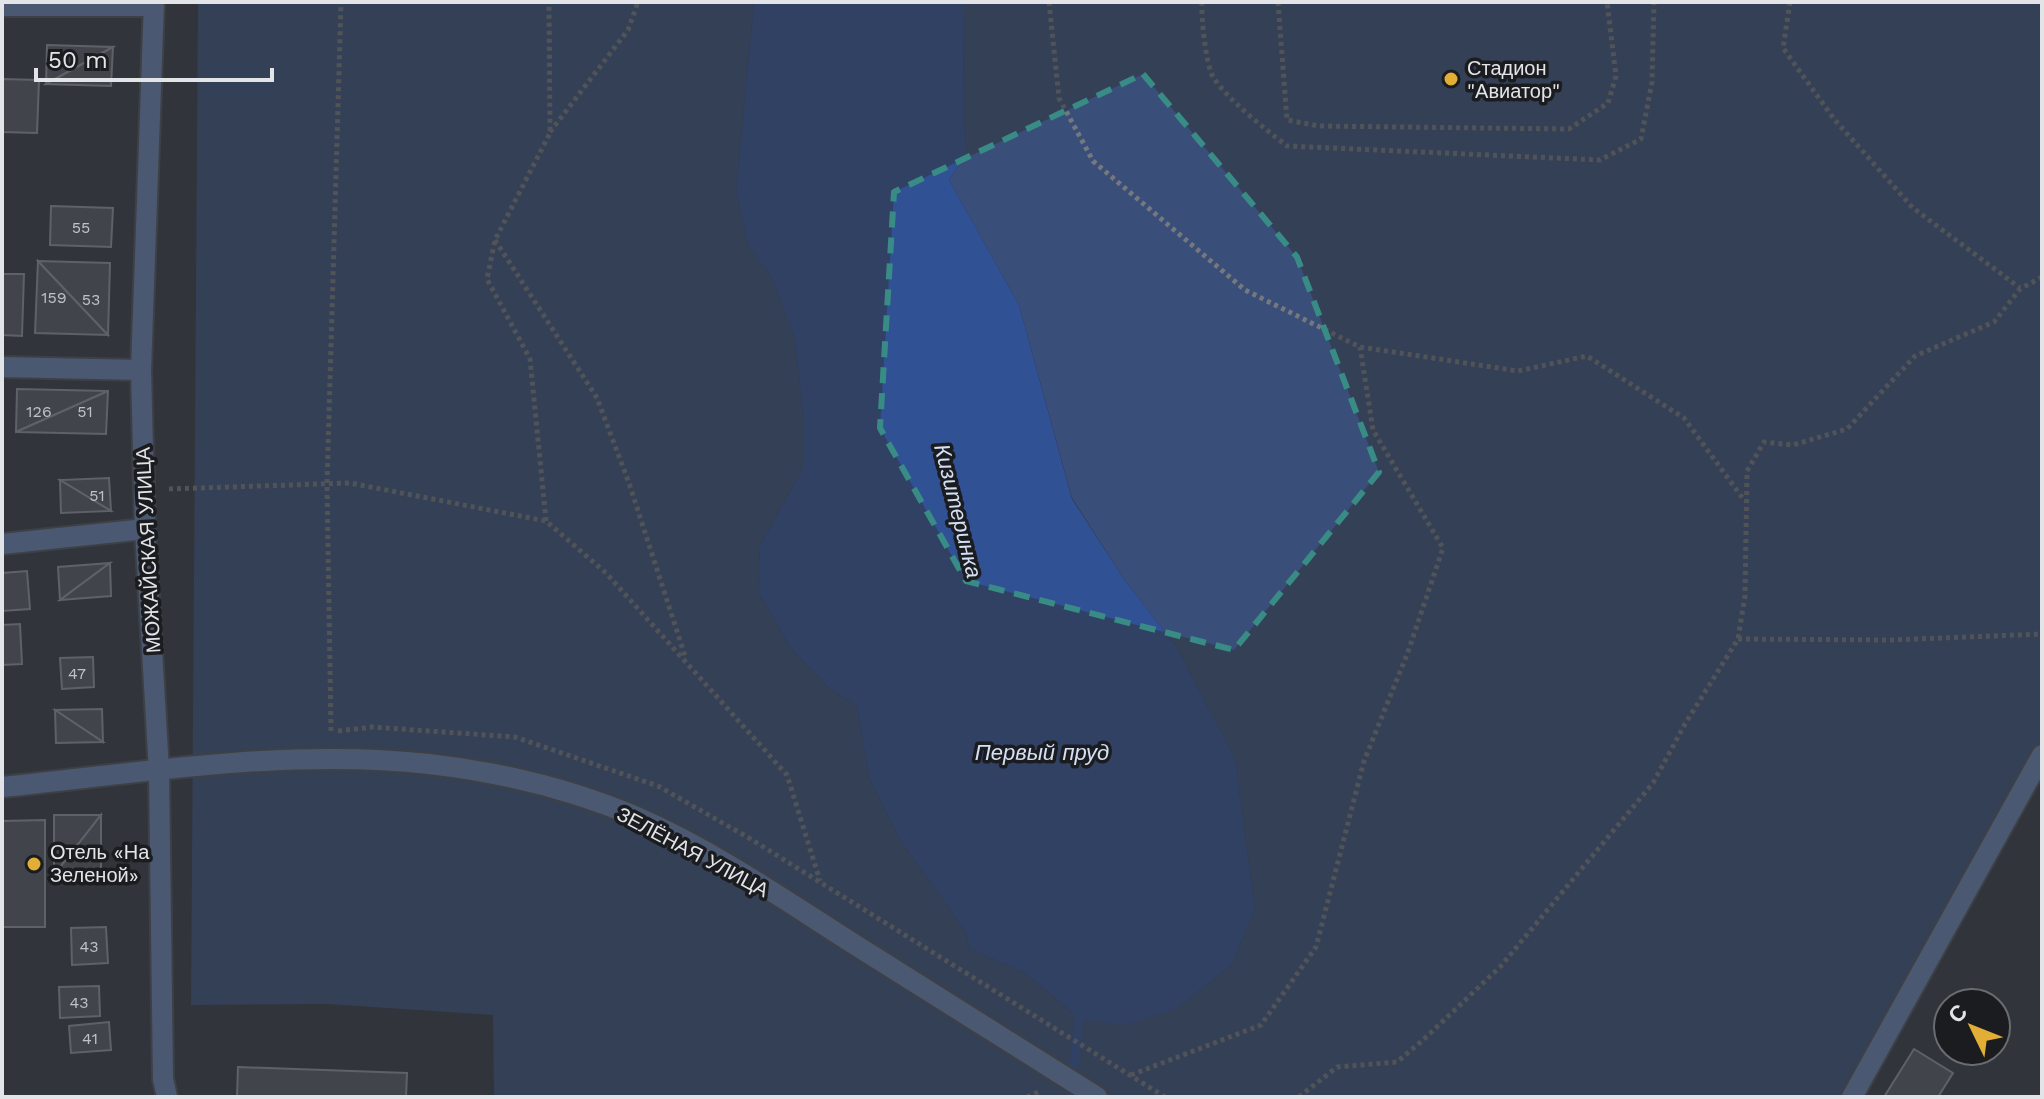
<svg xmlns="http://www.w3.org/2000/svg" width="2044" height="1099" font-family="'Work Sans',sans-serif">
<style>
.green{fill:#394e79}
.water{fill:#315195}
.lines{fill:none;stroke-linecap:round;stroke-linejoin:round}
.stream{stroke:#315195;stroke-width:9}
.building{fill:#555960;stroke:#94989f;stroke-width:2}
.minor-casing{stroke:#4d5056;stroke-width:24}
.path{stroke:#75787d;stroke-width:5;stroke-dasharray:4 4;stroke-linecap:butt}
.minor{stroke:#6b83b4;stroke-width:20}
.marked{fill:none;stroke:#398c86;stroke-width:6;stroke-dasharray:16 10;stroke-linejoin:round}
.poi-dot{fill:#e3ae35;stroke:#1a1c1f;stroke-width:3}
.labels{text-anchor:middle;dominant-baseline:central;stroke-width:7;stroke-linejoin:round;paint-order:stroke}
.number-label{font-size:16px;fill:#bfc1c6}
.poi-label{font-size:20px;fill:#e2e4e8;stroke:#1a1c1f;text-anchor:start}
.street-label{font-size:20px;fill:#e2e4e8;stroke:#1a1c1f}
.water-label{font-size:22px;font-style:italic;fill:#d5e0f4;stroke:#1a1c1f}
</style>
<rect width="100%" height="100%" fill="#31343a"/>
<!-- green -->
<path class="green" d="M198 2H754L736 192 748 245 771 276 795 340 803 416V468L760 546 758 591 791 648 828 687 857 706 869 778 900 840 966 932 969 948 1025 973 1079 1018 1178 1008 1232 964 1255 909 1235 759 1176 646 1124 579 1072 498 1019 305 949 180 967 152 963 116 964 2H2042V763L1855 1097H494L493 1015 328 1004 191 1005Z"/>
<!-- water -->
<path class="water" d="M754 2H964L963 116 967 152 949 180 1019 305 1072 499 1124 579 1176 646 1235 759 1255 909 1232 964 1178 1008 1123 1025 1079 1018 1025 973 969 948 966 932 900 840 869 778 857 706 828 687 791 648 758 591 760 546 803 468V416L795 340 771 276 748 245 736 192Z"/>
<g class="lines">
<!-- stream -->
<path class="stream" d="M1071 1097 1079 1018 1077 1009"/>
</g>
<!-- building -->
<g class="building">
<path d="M47 45 113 47 46 84Z"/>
<path d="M113 47 111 86 46 84Z"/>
<path d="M2 79 39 80 37 133 2 132Z"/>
<path d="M51 206 113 208 111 247 50 245Z"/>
<path d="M38 261 108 335 35 333Z"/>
<path d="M38 261 110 263 108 335Z"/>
<path d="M2 274H24L22 336 2 335Z"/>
<path d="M17 389 108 391 16 432Z"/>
<path d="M108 391 106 434 16 432Z"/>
<path d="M109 478 111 511 60 480Z"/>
<path d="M60 480 111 511 61 513Z"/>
<path d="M110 563 60 600 58 567Z"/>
<path d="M110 563 111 596 60 600Z"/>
<path d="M27 571 30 609 2 611V573Z"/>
<path d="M20 624 22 664 2 665V625Z"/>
<path d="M93 657 94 687 62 689 60 658Z"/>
<path d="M102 709 103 742 55 710Z"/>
<path d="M55 710 103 742 56 743Z"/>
<path d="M54 815H101L54 875Z"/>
<path d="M101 815V875H54Z"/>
<path d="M45 820V927H2V821Z"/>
<path d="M106 927 108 963 72 965 71 928Z"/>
<path d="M99 986 100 1016 60 1018 59 987Z"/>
<path d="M109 1022 111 1050 71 1053 69 1026Z"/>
<path d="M1914 1049 1953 1073 1938 1097H1884Z"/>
<path d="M238 1067 407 1073 406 1097H237Z"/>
</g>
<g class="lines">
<defs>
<g id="minor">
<path d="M154 2 141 370 145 529 159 771 163 1079 167 1097"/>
<path d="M2 6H154"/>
<path d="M2 367 141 370"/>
<path d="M2 544 145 529"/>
<path d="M2 787C141 773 289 748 429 764 499 772 574 790 639 818 716 852 786 901 857 946 937 996 1017 1047 1097 1097"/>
<path d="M1852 1097 2042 755"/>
</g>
</defs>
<!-- minor casing -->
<use href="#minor" class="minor-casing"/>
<!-- path -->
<g class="path">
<path d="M1049 2 1059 98 1093 161 1245 290 1360 347 1518 371 1587 356 1684 418 1744 500"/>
<path d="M1202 2C1201 17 1206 65 1213 77 1228 100 1265 129 1287 146L1600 160 1641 139 1652 82 1654 2"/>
<path d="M1278 2 1287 120 1319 126 1569 129 1608 103 1616 76 1607 2"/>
<path d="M1790 2 1783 48 1834 119 1913 208 2020 288"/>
<path d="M550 132 628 30 638 2"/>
<path d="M495 240 597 398 629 483 685 656"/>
<path d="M169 489 350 483 546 521 606 573 787 775 820 881"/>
<path d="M546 521 530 359 487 279 495 240 550 133 549 2"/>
<path d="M1738 639 1891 640 2042 634"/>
<path d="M331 731 327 484 341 2"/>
<path d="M338 731 372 727 515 737 658 786 749 838 1165 1097"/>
<path d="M1131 1075 1261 1025 1316 947 1364 761 1408 652 1443 548 1373 430 1360 347"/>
<path d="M1027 1097 1041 1091"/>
<path d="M1299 1097 1337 1067 1397 1062 1423 1040 1500 967 1653 783 1685 724 1738 639 1745 596 1747 471 1764 442 1793 445 1847 429 1915 356 1994 322 2020 289 2042 277"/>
</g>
<!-- minor -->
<use href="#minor" class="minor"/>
</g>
<!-- marked area -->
<path d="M0 0H2044V1099H0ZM1143 74 1297 257 1379 472 1234 650 966 581 880 428 894 192Z" fill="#31343a" fill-opacity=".55" fill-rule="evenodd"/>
<path class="marked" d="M1143 74 1297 257 1379 472 1234 650 966 581 880 428 894 192Z"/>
<!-- markers -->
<g class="poi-dot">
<circle cx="1451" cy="79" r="8"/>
<circle cx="34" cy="864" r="8"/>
</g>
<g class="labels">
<!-- number labels -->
<g class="number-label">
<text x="81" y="227">55</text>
<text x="54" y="297">159</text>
<text x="91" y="299">53</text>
<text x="39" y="411">126</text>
<text x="85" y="411">51</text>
<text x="97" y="495">51</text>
<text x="77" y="673">47</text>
<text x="89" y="946">43</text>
<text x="79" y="1002">43</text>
<text x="90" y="1038">41</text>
</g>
<!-- poi labels -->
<g class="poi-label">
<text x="1467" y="68">Стадион<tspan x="1467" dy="23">"Авиатор"</tspan></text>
<text x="50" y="852">Отель «На<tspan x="50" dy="23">Зеленой»</tspan></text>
</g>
<!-- street labels -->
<g class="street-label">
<text transform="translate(148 550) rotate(-93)">МОЖАЙСКАЯ УЛИЦА</text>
<text transform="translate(693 852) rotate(28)">ЗЕЛЁНАЯ УЛИЦА</text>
</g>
<!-- water labels -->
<g class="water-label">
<text transform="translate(958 511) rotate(76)">Кизитеринка</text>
<text x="1042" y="752">Первый пруд</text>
</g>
</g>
<!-- border -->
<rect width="2044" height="1099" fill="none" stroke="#e2e4e8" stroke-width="8"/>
<!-- north arrow -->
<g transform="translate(1972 1027) rotate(313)"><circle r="38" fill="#1a1c1f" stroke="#6a6c6f" stroke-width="2"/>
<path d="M0-6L14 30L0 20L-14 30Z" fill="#e3ae35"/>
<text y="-12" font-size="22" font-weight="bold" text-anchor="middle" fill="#e2e4e8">С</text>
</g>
<!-- scale -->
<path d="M36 68v12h236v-12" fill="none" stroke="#e2e4e8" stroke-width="4"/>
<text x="48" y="68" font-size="24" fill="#e2e4e8" stroke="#1a1c1f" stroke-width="6" paint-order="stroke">50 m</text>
</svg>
